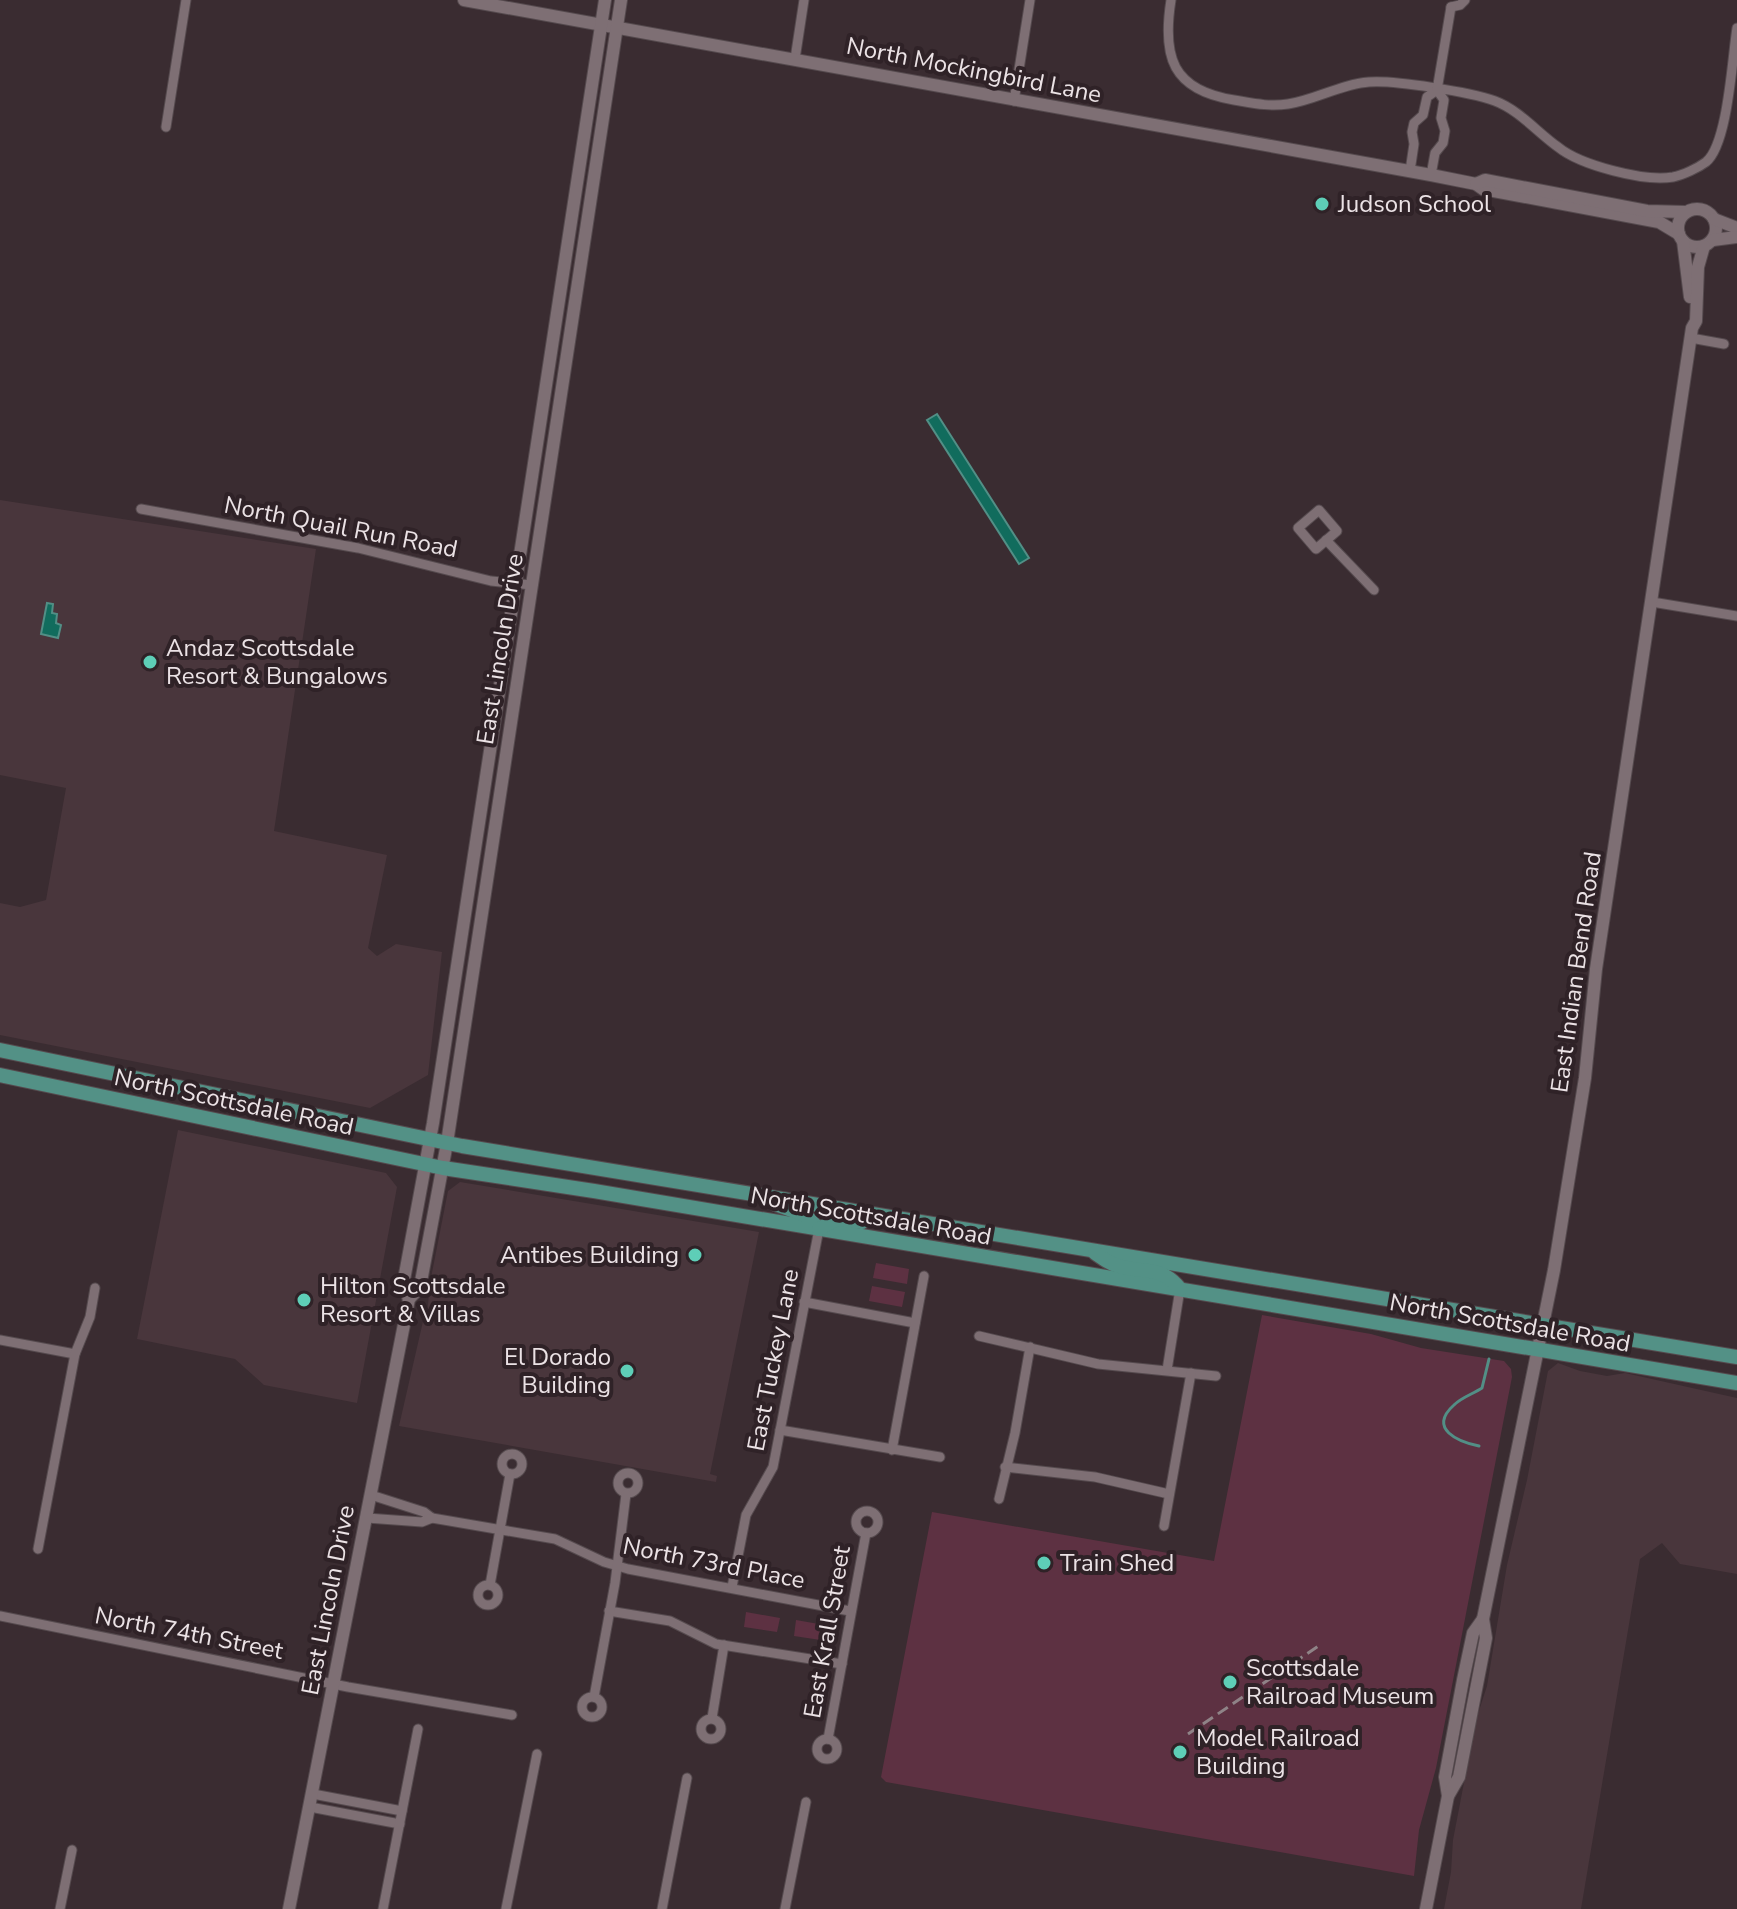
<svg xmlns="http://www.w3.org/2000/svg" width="1737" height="1909" font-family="'Nunito Sans',sans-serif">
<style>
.built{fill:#49363c}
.green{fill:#5d3142}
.water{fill:#116c5d;stroke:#528f86;stroke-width:2}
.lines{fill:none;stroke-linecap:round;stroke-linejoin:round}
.stream{stroke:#528f86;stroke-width:3}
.street-casing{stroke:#554a4e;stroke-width:11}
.secondary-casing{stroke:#554a4e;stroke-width:14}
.primary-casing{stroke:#554a4e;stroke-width:16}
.street{stroke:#7e6f74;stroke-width:9}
.secondary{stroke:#7e6f74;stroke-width:12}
.primary{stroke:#539186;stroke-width:14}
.rail{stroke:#8f8387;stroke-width:3;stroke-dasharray:12 6;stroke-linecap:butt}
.poi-dot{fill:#5eceb7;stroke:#2f2227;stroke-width:3}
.labels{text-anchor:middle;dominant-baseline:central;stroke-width:8;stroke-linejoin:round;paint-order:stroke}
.street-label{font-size:24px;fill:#ebe2e5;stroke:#2f2227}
.poi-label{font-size:24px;fill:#ebe2e5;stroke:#2f2227;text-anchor:start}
</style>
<rect width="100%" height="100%" fill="#3a2c31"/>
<!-- built -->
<g class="built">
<path d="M0 500 316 549 274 831 387 855 368 948 377 956 396 944 442 952 428 1075 370 1108 0 1035V903L20 907 46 900 66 788 0 775Z"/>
<path d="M178 1130 386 1173 397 1187 357 1403 264 1385 235 1359 137 1339Z"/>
<path d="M460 1182 759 1232 710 1474 717 1476 716 1482 399 1426 424 1317 427 1315 430 1283 448 1191Z"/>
<path d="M1558 1363 1580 1371 1607 1376 1625 1373 1737 1398V1574L1680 1564 1662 1543 1640 1559 1581 1909H1444L1451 1872 1453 1840 1476 1720 1487 1686 1507 1565 1527 1480 1548 1371Z"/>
</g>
<!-- green -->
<g class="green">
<path d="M876 1263 909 1269 907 1284 873 1278Z"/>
<path d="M872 1286 905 1292 902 1307 869 1301Z"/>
<path d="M1262 1315 1371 1334 1421 1348 1504 1361 1511 1369 1512 1377 1436 1768 1419 1830 1414 1876 886 1782 881 1777 932 1512 1214 1561Z"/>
<path d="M746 1612 780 1618 777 1632 744 1627Z"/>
<path d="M796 1620 830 1626 827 1641 794 1636Z"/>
</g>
<!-- water -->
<g class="water">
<path d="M937 414 1029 558 1019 564 927 420Z"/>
<path d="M47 603 53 604 52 613 57 614 56 623 61 625 58 638 41 634Z"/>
</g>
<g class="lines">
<!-- stream -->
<path class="stream" d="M1479 1446C1459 1442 1427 1429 1454 1405 1462 1397 1473 1394 1482 1388L1489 1359"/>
<defs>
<g id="street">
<path d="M1171 0C1162 57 1172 90 1234 100 1252 103 1269 107 1288 104 1315 100 1341 84 1369 82 1395 80 1470 92 1495 101 1519 110 1537 132 1558 147 1580 165 1644 182 1673 177 1683 175 1698 168 1706 162 1728 144 1732 59 1737 28"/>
<path d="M1451 7 1460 5 1465 0"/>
<path d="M795 59 804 0"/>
<path d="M1014 101 1030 0"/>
<path d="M166 127 186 0"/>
<path d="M1410 171 1414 144 1412 132 1414 123 1423 115 1427 97 1437 90"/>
<path d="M1431 175 1435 153 1443 143 1445 131 1441 118 1444 100 1437 90 1451 7"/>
<path d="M1691 338 1724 344"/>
<path d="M141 509 358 548 491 581 532 585"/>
<path d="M1319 510 1337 531 1316 549 1298 528Z"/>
<path d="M1326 540 1374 590"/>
<path d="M1652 602 1737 616"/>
<path d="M804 1302 915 1323"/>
<path d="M979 1336 1098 1364 1216 1376"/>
<path d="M0 1340 75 1354"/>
<path d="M1167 1370 1180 1289"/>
<path d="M780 1430 940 1457"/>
<path d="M892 1450 924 1276"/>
<circle cx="512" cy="1464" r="10"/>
<path d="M1005 1467 1095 1477 1169 1494"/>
<circle cx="628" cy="1483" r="10"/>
<path d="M371 1495 424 1512 432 1518"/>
<path d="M999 1499 1015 1433 1030 1347"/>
<circle cx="867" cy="1522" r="11"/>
<path d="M367 1518 422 1522 432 1518 555 1539 604 1562 628 1569 850 1611"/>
<path d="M1164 1526 1191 1373"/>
<path d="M38 1549 75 1354 90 1317 95 1288"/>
<circle cx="488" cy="1595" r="10"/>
<path d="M490 1585 510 1474"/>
<path d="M732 1587 746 1515 773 1467 819 1229"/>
<path d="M609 1611 670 1621 716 1644 842 1664"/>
<path d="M0 1616 348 1687 512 1715"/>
<circle cx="592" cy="1707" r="10"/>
<path d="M594 1697 615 1583 626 1494"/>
<path d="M712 1718 724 1645"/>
<circle cx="711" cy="1729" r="10"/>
<circle cx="827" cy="1749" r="10"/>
<path d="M828 1739 866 1533"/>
<path d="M313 1794 402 1811"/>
<path d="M310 1807 400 1824"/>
<path d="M60 1909 72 1850"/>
<path d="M383 1909 418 1729"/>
<path d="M506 1909 537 1754"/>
<path d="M662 1909 687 1778"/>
<path d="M785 1909 806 1802"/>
</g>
<g id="secondary">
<path d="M464 0 1431 175 1476 184 1483 189 1659 222 1679 234"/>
<path d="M1476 184 1485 180 1647 211 1686 212"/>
<circle cx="1697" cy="228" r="19"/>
<path d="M1714 219 1737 228"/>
<path d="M1713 240 1737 237"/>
<path d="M1683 241 1690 297"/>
<path d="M409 1299 403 1285 433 1123 605 0"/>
<path d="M1448 1796 1445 1777 1463 1680 1473 1633 1483 1619"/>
<path d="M289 1909 409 1299 420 1287 447 1143 621 0"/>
<path d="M1426 1909 1448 1796 1459 1777 1486 1638 1483 1619 1554 1270 1585 1078 1596 969 1692 328 1696 321 1698 267 1704 246"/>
</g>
<g id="primary">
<path d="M0 1050 462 1146 1737 1357"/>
<path d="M0 1075 443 1168 594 1191 1737 1383"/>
<path d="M775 1204 805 1215 819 1229"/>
<path d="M819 1229 837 1219 862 1222"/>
<path d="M1095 1253C1101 1257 1107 1262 1113 1264 1139 1275 1160 1263 1180 1289"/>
</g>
</defs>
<!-- street casing -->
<use href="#street" class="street-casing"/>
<!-- secondary casing -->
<use href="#secondary" class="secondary-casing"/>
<!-- primary casing -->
<use href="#primary" class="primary-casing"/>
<!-- street -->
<use href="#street" class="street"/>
<!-- secondary -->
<use href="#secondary" class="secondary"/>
<!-- primary -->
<use href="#primary" class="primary"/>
<!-- rail -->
<path class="rail" d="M1188 1734 1320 1645"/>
</g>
<!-- markers -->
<g class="poi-dot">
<circle cx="1322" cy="204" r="8"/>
<circle cx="150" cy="662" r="8"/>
<circle cx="695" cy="1255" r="8"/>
<circle cx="304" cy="1300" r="8"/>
<circle cx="627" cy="1371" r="8"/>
<circle cx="1044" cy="1563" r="8"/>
<circle cx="1230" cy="1682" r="8"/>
<circle cx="1180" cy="1752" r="8"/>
</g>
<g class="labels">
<!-- street labels -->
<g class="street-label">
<text transform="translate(974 70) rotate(11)">North Mockingbird Lane</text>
<text transform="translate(341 527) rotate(11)">North Quail Run Road</text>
<text transform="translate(500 649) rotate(-81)">East Lincoln Drive</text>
<text transform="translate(1576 972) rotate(-82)">East Indian Bend Road</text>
<text transform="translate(234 1102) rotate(12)">North Scottsdale Road</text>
<text transform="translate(871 1216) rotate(10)">North Scottsdale Road</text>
<text transform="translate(1510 1323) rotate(10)">North Scottsdale Road</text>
<text transform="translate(773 1360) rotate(-79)">East Tuckey Lane</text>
<text transform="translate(714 1563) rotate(11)">North 73rd Place</text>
<text transform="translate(328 1600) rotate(-79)">East Lincoln Drive</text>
<text transform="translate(827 1632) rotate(-80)">East Krall Street</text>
<text transform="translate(189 1633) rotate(11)">North 74th Street</text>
</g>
<!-- poi labels -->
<g class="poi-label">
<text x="1338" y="204">Judson School</text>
<text x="166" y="648">Andaz Scottsdale<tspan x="166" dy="28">Resort &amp; Bungalows</tspan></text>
<text x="679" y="1255" text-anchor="end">Antibes Building</text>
<text x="320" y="1286">Hilton Scottsdale<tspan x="320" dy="28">Resort &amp; Villas</tspan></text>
<text x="611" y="1357" text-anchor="end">El Dorado<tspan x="611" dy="28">Building</tspan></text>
<text x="1060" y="1563">Train Shed</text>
<text x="1246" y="1668">Scottsdale<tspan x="1246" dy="28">Railroad Museum</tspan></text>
<text x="1196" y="1738">Model Railroad<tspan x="1196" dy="28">Building</tspan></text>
</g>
</g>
</svg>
